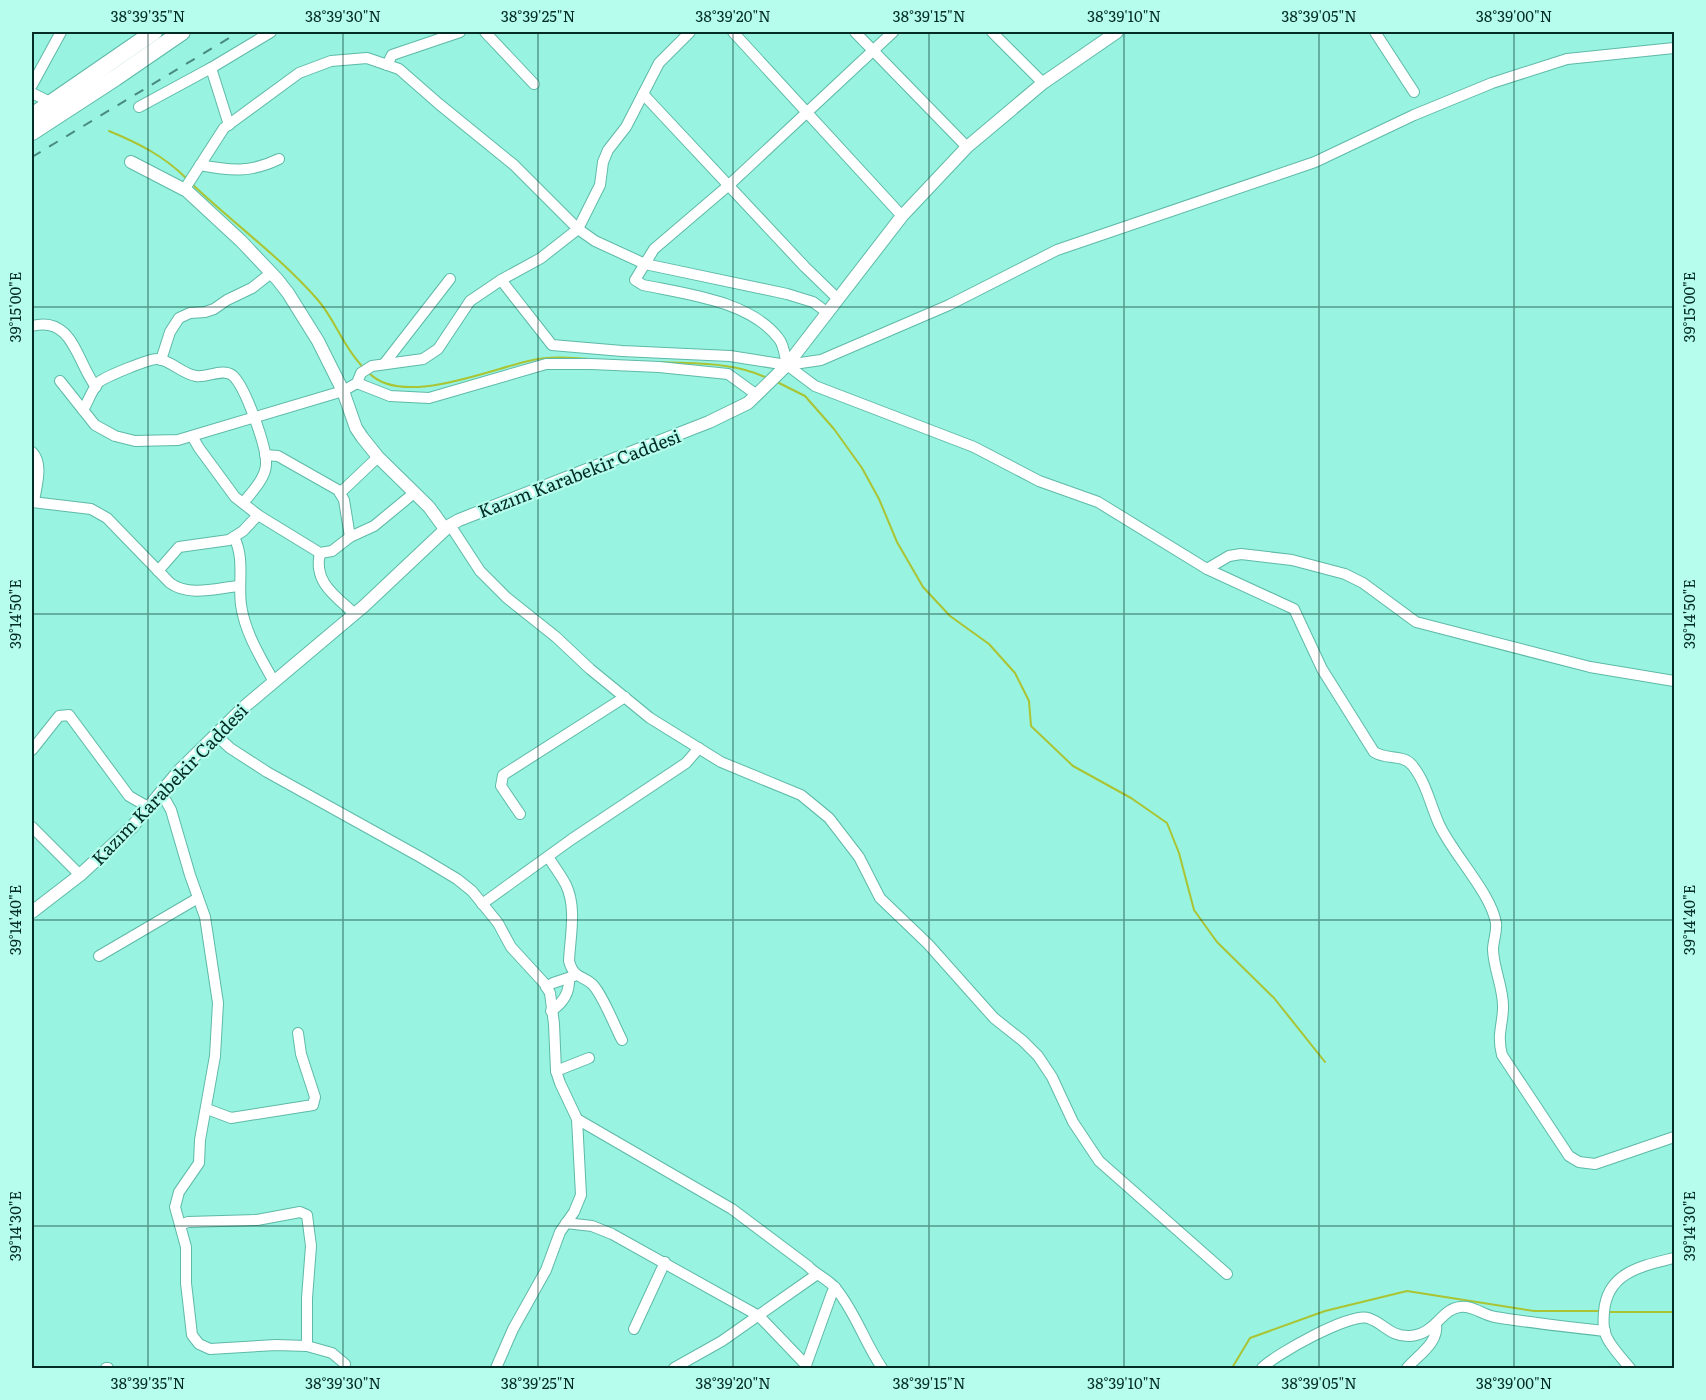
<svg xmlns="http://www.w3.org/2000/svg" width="1706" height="1400" font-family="Literata,serif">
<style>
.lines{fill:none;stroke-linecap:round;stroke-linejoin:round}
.stream{stroke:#aac433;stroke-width:2}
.minor-casing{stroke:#5ebaa8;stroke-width:12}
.tertiary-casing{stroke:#5ebaa8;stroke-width:14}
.primary-casing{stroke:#5ebaa8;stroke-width:18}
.minor{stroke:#fff;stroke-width:10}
.tertiary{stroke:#fff;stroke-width:12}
.primary{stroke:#fff;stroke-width:16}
.rail{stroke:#4a8b7f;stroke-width:2;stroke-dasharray:10 10;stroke-linecap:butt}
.ticks{fill:none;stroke:#022c25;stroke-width:1.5;stroke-opacity:0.45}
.labels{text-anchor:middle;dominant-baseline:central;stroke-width:4.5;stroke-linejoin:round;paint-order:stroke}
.street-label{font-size:18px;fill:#022c25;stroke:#b6fded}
.neatline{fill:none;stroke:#022c25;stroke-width:2}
.ticks-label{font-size:15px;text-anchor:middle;fill:#022c25}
</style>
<rect width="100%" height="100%" fill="#98f3e0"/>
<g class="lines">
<!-- stream -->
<g class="stream">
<path d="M109 131C138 143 164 156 186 178"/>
<path d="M192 184C233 223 279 256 317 299 335 319 343 347 363 367"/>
<path d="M661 362C696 364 735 362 767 378"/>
<path d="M369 373C403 408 492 368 533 360 551 356 571 358 589 359"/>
<path d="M775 381 805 396 834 429 862 468 879 499 897 542 923 587 950 616 989 644 1015 673 1029 701 1031 726 1073 766 1131 798 1167 823 1179 853 1194 910 1217 942 1274 998 1325 1062"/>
<path d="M1608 1312H1674"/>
<path d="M1232 1368 1250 1338 1325 1311 1407 1291 1534 1311H1602"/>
</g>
<defs>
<g id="minor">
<path d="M485 32 534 84"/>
<path d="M733 32 902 216"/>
<path d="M855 32 967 147"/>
<path d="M893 32 729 185 654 249 635 280 643 285C686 294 751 301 779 339 784 345 785 357 787 365L821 360 949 305 1057 250 1315 162 1414 115 1492 83 1567 59 1674 48"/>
<path d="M992 32 1043 83"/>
<path d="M1375 32 1414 92"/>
<path d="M387 65 392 55 460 32"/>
<path d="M211 68 229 125"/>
<path d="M32 85 61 32"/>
<path d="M32 93 52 103"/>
<path d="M643 94 805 267 838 299"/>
<path d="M139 107 211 68 271 32"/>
<path d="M200 165C231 171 250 173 279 159"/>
<path d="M184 190 224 128 299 73 331 61 367 58 399 69 439 104 514 165 578 229 595 241 645 264 787 294 813 302 828 313"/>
<path d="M501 280 552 345 622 351 730 356 787 365 815 386 974 447 1039 481 1098 502 1207 569 1294 609 1322 669 1374 752C1386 760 1403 754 1412 765 1426 782 1430 804 1439 824 1452 853 1491 893 1496 923 1497 933 1493 941 1493 950 1494 971 1504 989 1503 1009 1502 1028 1497 1035 1502 1055L1569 1156 1579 1162 1595 1164 1674 1137"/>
<path d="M32 326C73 315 77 363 96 387"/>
<path d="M161 360 170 332 179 318 190 313 205 312 214 309 227 300 252 288 271 273"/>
<path d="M384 364 450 279"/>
<path d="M60 381 95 425 115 436 135 441 178 440 343 391 357 383 361 373 372 366 423 359 438 349 470 301 501 280 541 258 578 229 600 185 603 162 608 150 626 127 659 63 690 32"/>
<path d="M357 383 390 396 429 398 546 364H591L659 367 728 374 757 395"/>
<path d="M83 410C88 402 92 389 99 382 105 377 150 358 158 359 172 361 182 374 196 376 207 378 222 368 232 375 245 385 267 448 266 464 266 478 251 493 243 503"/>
<path d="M192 436 199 448 235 497 258 515 320 553 332 551 350 537 374 526 414 493"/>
<path d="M32 452C44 464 36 486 34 502"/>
<path d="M265 455 278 456 338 490 344 500 350 537"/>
<path d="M340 493 378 457"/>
<path d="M32 502 91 509 107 518 170 583C189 597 217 588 239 586"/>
<path d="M450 525 480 571 507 598 556 637 590 669 650 718 721 762 801 795 829 818 859 857 880 898 928 944 994 1018 1023 1041 1038 1056 1052 1077 1073 1122 1099 1161 1227 1274"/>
<path d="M234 537C245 559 238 582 241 605 245 633 261 658 274 682"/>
<path d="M320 553C313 582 335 596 355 614"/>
<path d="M1207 569 1229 556 1241 554 1292 560 1345 574 1363 583 1416 622 1590 667 1674 681"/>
<path d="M158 571 179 547 229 540 243 531 258 515"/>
<path d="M216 735 230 748 267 772 422 858 457 879 472 891 498 923 511 947 544 983 550 993 554 1024 556 1071 560 1083 577 1119 581 1195 574 1212 560 1232 546 1270 513 1329 496 1368"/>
<path d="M32 750 59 716 69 715 129 796 148 807"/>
<path d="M161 792 171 810 190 875 205 917 218 1003 215 1056 200 1140 199 1163 179 1192 175 1207 186 1247V1283L192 1335 199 1344 210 1349 276 1345 307 1346 332 1353 345 1364"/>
<path d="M520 814 501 786 503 775 625 697"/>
<path d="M32 827 80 875"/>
<path d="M548 857C554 866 561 875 566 885 577 908 570 937 569 961 574 979 582 975 592 984 602 993 615 1027 622 1040"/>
<path d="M482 904 572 839 686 763 699 748"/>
<path d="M99 956 198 898"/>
<path d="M546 987 553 983 574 976"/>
<path d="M551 1011C563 1003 570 993 569 978"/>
<path d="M556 1071 589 1058"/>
<path d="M207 1109 231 1118 313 1105 315 1097 301 1054 298 1033"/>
<path d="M577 1119 732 1209 808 1266C816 1275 830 1280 837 1290 856 1314 865 1343 882 1368"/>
<path d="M566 1223 592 1226 612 1234 759 1316 806 1365"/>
<path d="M180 1225 188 1222 257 1220 300 1212 307 1215 311 1246 307 1298V1346"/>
<path d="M634 1329 665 1262"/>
<path d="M106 1368H108"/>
<path d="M674 1368 722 1341 816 1275"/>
<path d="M805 1368 832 1293 835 1287"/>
<path d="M1262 1368C1276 1354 1349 1313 1368 1318 1384 1323 1390 1337 1410 1336 1436 1334 1441 1309 1460 1307 1472 1305 1483 1315 1495 1317 1531 1323 1568 1327 1605 1331"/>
<path d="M1407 1368C1418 1355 1439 1343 1436 1324"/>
<path d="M1630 1368C1623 1360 1616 1352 1610 1343 1603 1333 1603 1323 1604 1312 1607 1272 1642 1266 1674 1258"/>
</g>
<g id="tertiary">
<path d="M131 162 187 191 241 241 277 279 288 293 318 341 343 391 356 428 362 437 378 457 429 507 445 529"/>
<path d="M32 912 80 875 132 827 179 771 244 707 364 606 450 525 459 520 709 422 748 403 787 365 902 216 967 147 1043 83 1117 32"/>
</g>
<g id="primary">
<path d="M32 116 154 32"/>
<path d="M32 132 115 78 182 32"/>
</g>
</defs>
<!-- minor casing -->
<use href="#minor" class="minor-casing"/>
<!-- tertiary casing -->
<use href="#tertiary" class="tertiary-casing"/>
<!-- primary casing -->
<use href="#primary" class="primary-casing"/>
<!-- minor -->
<use href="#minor" class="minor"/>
<!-- tertiary -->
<use href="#tertiary" class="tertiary"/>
<!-- primary -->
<use href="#primary" class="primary"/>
<!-- rail -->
<path class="rail" d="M32 157 239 32"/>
</g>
<!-- ticks -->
<path class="ticks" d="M148 32V1368M343 32V1368M538 32V1368M733 32V1368M929 32V1368M1124 32V1368M1319 32V1368M1514 32V1368M32 307H1674M32 614H1674M32 920H1674M32 1226H1674"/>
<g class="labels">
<!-- street labels -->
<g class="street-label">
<text transform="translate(579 473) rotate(-21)">Kazım Karabekir Caddesi</text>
<text transform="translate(169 784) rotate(-46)">Kazım Karabekir Caddesi</text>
</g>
</g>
<!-- border -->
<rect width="1706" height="1400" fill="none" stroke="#b6fded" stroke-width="66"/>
<rect x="33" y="33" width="1640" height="1334" class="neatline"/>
<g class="ticks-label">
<text x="148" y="22">38°39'35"N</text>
<text x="343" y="22">38°39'30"N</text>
<text x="538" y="22">38°39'25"N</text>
<text x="733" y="22">38°39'20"N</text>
<text x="929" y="22">38°39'15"N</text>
<text x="1124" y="22">38°39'10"N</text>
<text x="1319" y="22">38°39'05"N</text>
<text x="1514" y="22">38°39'00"N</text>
<text transform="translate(1690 307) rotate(-90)" y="5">39°15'00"E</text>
<text transform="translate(16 307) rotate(-90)" y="5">39°15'00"E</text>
<text transform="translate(1690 614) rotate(-90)" y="5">39°14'50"E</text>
<text transform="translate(16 614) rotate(-90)" y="5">39°14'50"E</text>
<text transform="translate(1690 920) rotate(-90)" y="5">39°14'40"E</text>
<text transform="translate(16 920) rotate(-90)" y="5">39°14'40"E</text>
<text transform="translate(1690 1226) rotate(-90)" y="5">39°14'30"E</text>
<text transform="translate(16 1226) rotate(-90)" y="5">39°14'30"E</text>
<text x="148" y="1389">38°39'35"N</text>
<text x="343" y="1389">38°39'30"N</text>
<text x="538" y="1389">38°39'25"N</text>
<text x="733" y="1389">38°39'20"N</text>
<text x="929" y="1389">38°39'15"N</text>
<text x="1124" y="1389">38°39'10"N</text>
<text x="1319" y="1389">38°39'05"N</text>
<text x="1514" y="1389">38°39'00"N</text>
</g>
</svg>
